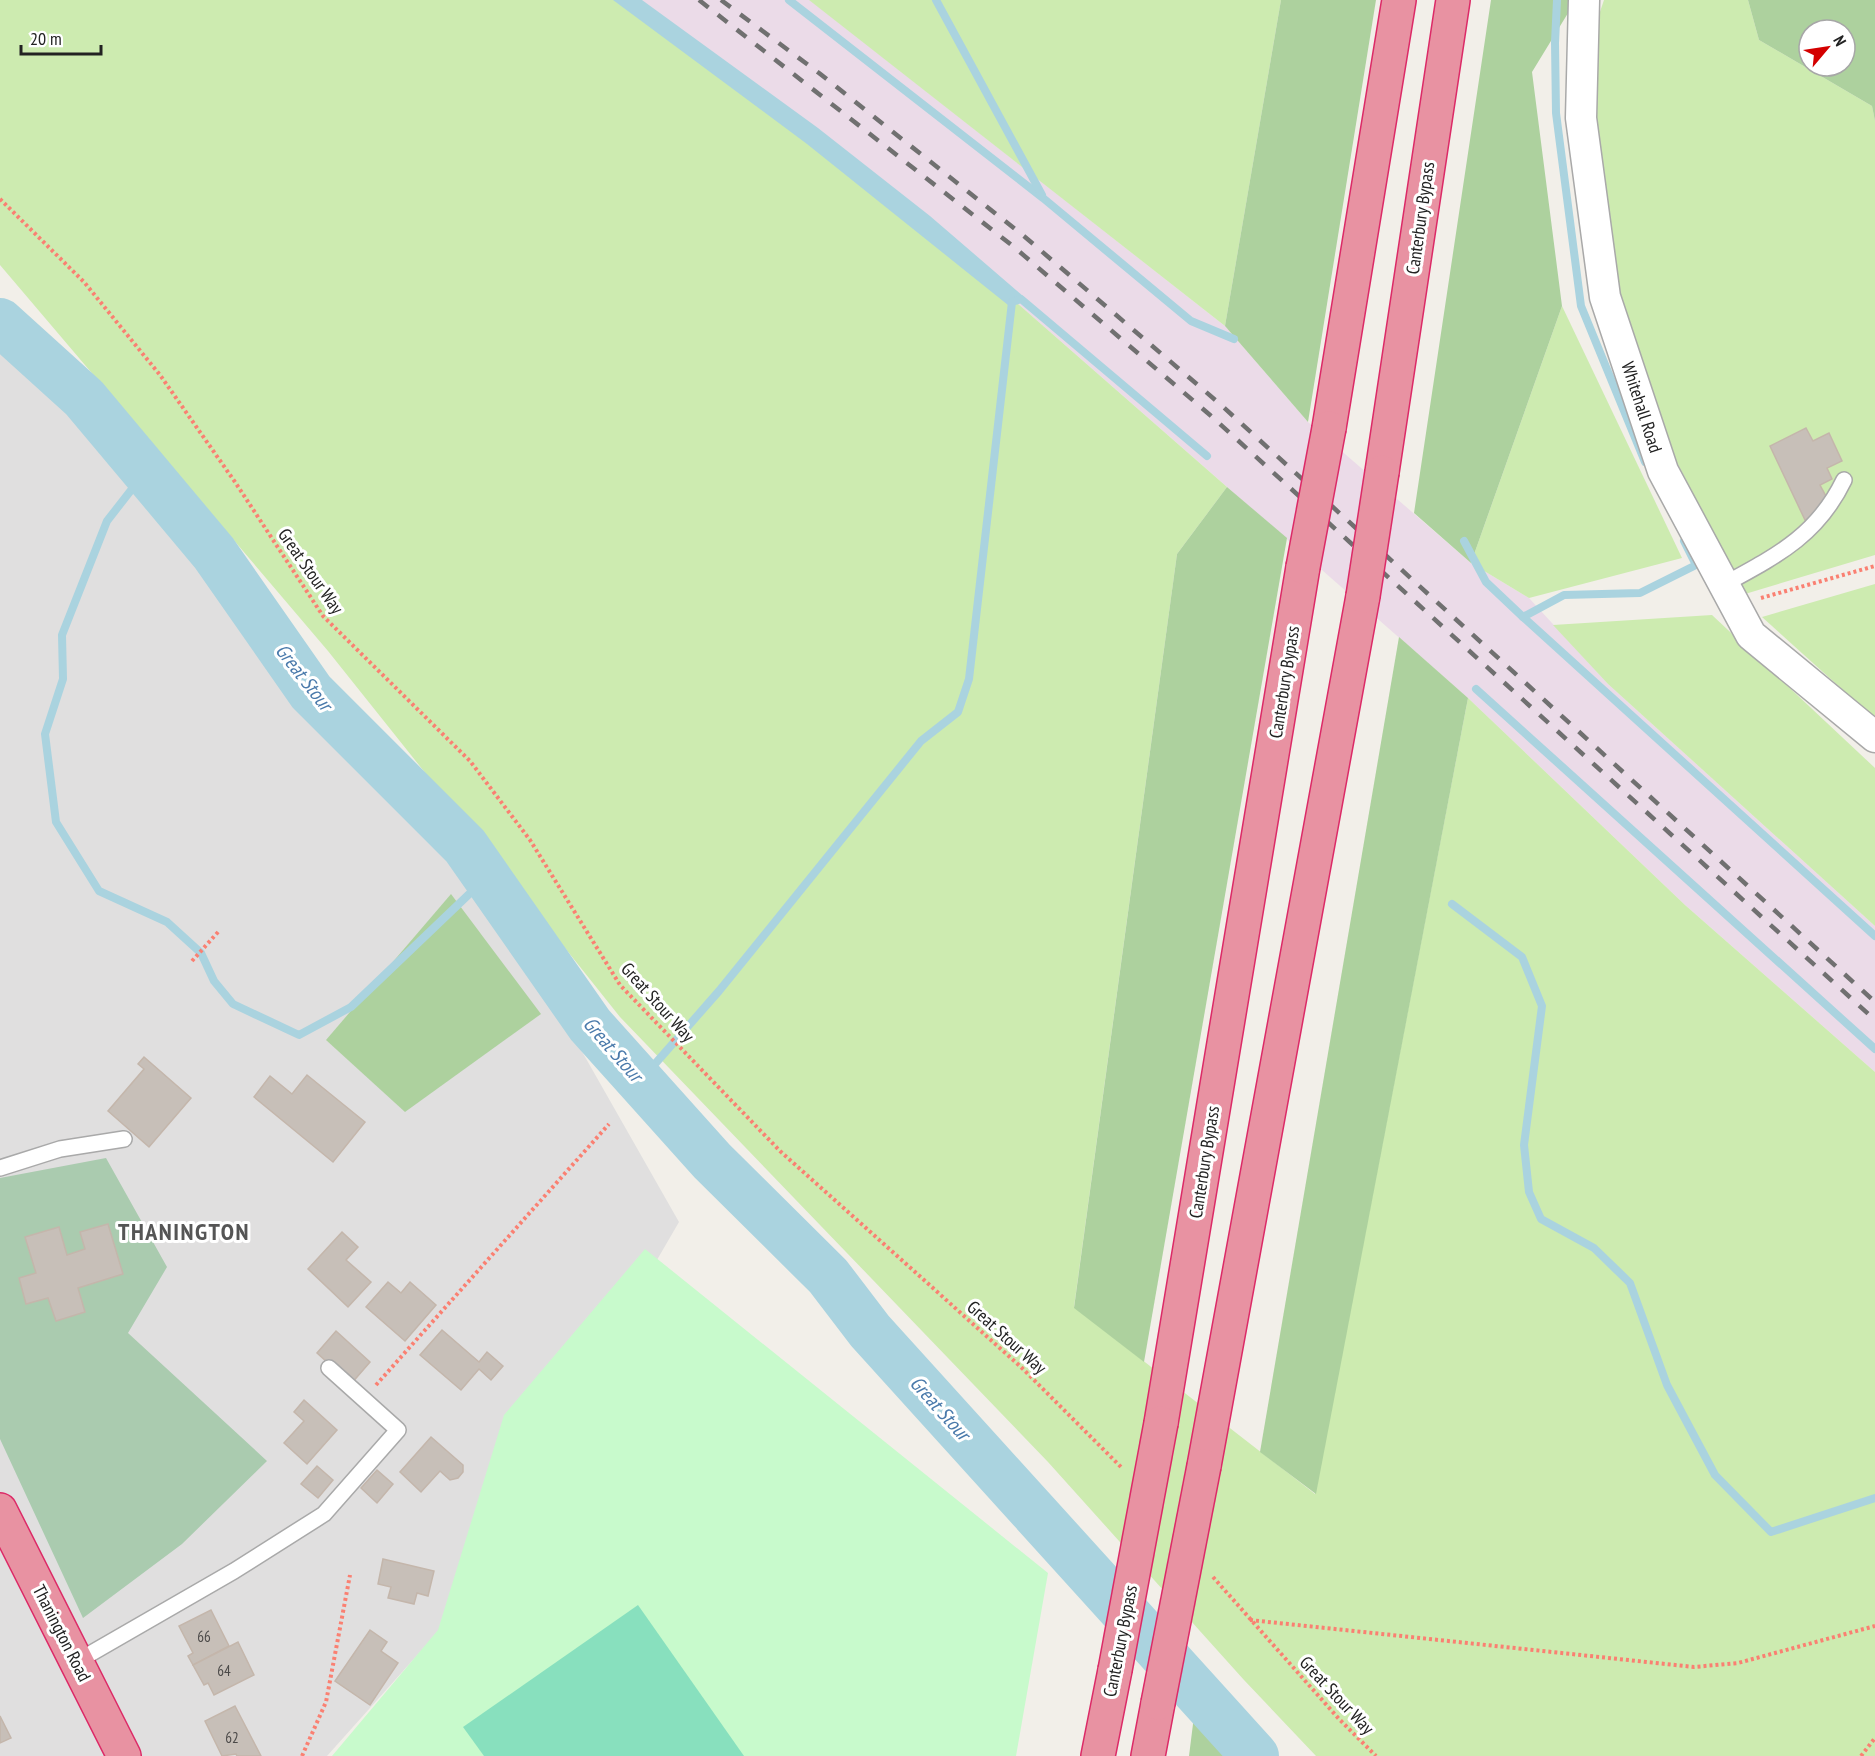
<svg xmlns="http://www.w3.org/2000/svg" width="1875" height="1756" font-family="'PT Sans Narrow',sans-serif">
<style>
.residential{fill:#e0dfdf}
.industrial{fill:#ebdbe8}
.grass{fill:#cdebb0;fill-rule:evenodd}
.forest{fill:#add19e;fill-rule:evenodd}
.cemetery{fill:#aacbaf}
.park{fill:#c8facc}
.pitch{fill:#88e0be}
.water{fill:#aad3df}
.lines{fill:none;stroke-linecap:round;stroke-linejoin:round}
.stream{stroke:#aad3df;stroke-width:8}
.river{stroke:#aad3df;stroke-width:48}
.building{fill:#c7bfb8;stroke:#c4b6ab;stroke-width:1.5}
.lane-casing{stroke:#a9a9a9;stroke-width:18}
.street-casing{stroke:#a9a9a9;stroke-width:33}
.highway-casing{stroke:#dc2a67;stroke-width:36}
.path{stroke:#fa8072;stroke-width:4;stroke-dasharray:3 3;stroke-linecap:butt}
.lane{stroke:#fff;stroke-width:15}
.street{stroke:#fff;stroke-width:30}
.highway{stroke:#e892a2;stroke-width:33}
.rail{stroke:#707070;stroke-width:4.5;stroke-dasharray:12 12;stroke-linecap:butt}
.highway-bridge-casing{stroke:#dc2a67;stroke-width:36;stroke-linecap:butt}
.highway-bridge{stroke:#e892a2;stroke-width:33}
.labels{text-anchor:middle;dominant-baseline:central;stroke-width:6;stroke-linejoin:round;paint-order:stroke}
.number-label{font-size:15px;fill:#4b4948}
.street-label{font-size:18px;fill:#222;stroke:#fff}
.water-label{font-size:20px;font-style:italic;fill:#4a7aab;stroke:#fff}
.district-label{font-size:24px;font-weight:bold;letter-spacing:1.5px;fill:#555;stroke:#fff}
</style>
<rect width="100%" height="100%" fill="#f2efe9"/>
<!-- residential -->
<path class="residential" d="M0 322 84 398 146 471 214 553 311 692 465 846 679 1222 446 1623 327 1756H0Z"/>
<!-- industrial -->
<path class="industrial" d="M626 0H810L1225 326 1308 422 1471 563 1529 598 1608 684 1875 926V1072L1685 905 1468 698 1017 303 698 53Z"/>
<!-- grass -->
<g class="grass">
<path d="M0 0H626L698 53 1017 303 1227 487 1177 554 1074 1307 1315 1494 1468 698 1685 905 1875 1072V1756H1316L1244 1680 1048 1462 620 1017 328 651 0 265Z"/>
<path d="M809 0H1281L1225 326Z"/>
<path d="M1604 0H1748L1759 40 1872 106 1875 121V555L1745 594 1651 412 1615 297 1589 44ZM1806 428 1813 441 1829 433 1842 461 1827 468 1832 479 1820 485 1828 502 1821 513 1806 520 1770 446Z"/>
<path d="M1562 306 1682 558 1529 598 1471 563Z"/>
<path d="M1875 584V719L1762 617Z"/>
<path d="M1712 615 1875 768V926L1608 684 1553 625Z"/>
</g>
<!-- forest -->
<g class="forest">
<path d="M1281 0H1376L1308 422 1225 326Z"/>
<path d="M1491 0H1576L1532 72 1562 306 1471 563 1414 513Z"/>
<path d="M1748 0H1875V121L1872 106 1759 40ZM1809 30H1845V66H1809Z"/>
<path d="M1227 487 1287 538 1144 1362 1074 1308 1177 554Z"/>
<path d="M1399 637 1468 698 1316 1494 1260 1452Z"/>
<path d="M451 894 541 1014 405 1112 326 1040Z"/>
<path d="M1194 1716 1232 1756H1189Z"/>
</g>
<!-- cemetery -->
<path class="cemetery" d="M106 1158 167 1267 128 1333 267 1461 182 1544 83 1618 0 1439V1178Z"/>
<!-- park -->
<path class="park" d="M645 1249 1048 1573 1016 1756H332L438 1630 504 1415Z"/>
<!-- pitch -->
<path class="pitch" d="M638 1605 744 1756H484L463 1727Z"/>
<!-- water -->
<path class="water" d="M613 0H642L818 128 930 216 1023 296 1008 305 807 144Z"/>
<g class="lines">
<!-- stream -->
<g class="stream">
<path d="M789 0 1043 198 1191 321 1234 339"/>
<path d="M936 0 1042 195"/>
<path d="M1557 0 1555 43 1556 113 1581 306 1645 462"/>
<path d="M146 471 107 521 62 635 63 679 45 734 56 822 99 891 167 922 201 953 214 981 233 1004 299 1035 351 1007 487 877"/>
<path d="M1464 541 1486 582 1523 617"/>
<path d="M1684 541 1696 565 1640 593 1564 595 1523 617 1875 936"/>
<path d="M1476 689 1875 1049"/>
<path d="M1452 904 1522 957 1542 1006 1524 1145 1529 1192 1541 1219 1594 1248 1630 1283 1667 1385 1715 1475 1771 1532 1875 1498"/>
<path d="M640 1081 719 991 921 741 958 712 969 679 1012 302 1021 299 1207 456"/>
</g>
<!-- river -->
<path class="river" d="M0 322 84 398 214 553 311 692 465 846 590 1025 712 1161 828 1276 870 1331 1255 1756"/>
</g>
<!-- building -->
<g class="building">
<path d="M1806 428 1813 441 1829 433 1842 461 1827 468 1832 479 1820 485 1829 502 1818 507 1821 513 1805 520 1770 446Z"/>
<path d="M144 1057 191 1098 149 1147 108 1111 144 1069 138 1064Z"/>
<path d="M307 1075 365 1122 333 1162 254 1097 270 1076 292 1094Z"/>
<path d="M108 1224 123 1274 78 1288 85 1312 56 1321 48 1298 26 1304 19 1278 36 1273 25 1237 59 1227 67 1255 85 1249 80 1232Z"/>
<path d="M342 1232 358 1247 346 1260 371 1282 348 1307 308 1269Z"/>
<path d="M388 1282 401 1293 410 1282 436 1305 405 1341 366 1307Z"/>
<path d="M442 1330 479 1362 487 1352 503 1366 491 1380 479 1369 461 1390 420 1355Z"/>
<path d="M336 1331 370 1362 351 1384 317 1353Z"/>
<path d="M304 1400 337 1430 307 1464 284 1443 304 1421 294 1412Z"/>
<path d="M431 1437 463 1465V1472L458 1478 450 1480 440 1471 421 1492 400 1472Z"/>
<path d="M317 1466 333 1480 318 1498 301 1484Z"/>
<path d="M377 1470 393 1484 377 1503 361 1488Z"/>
<path d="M383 1559 434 1571 428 1596 417 1593 414 1604 388 1598 391 1587 378 1584Z"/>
<path d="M211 1610 229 1646 193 1665 188 1656 193 1653 179 1626Z"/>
<path d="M370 1630 387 1642 381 1651 398 1663 370 1705 335 1681Z"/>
<path d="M238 1642 254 1675 214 1695 208 1683 204 1685 193 1665Z"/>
<path d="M235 1706 261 1756H237L236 1754 222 1756 205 1721Z"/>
<path d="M0 1716 11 1738 0 1743Z"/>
</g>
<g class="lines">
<defs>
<g id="lane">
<path d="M1723 585C1776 556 1817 536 1844 480"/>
<path d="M0 1168 60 1149 124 1139"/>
<path d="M76 1662 234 1571 324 1514 398 1430 329 1368"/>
</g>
<path id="street" d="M1584 0 1581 118 1605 297 1663 471 1751 635 1875 737"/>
<g id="highway">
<path d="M1329 428 1399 0"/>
<path d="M1382 472 1453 0"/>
<path d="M1161 1423 1303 567"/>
<path d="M1204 1466 1363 596"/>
<path d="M0 1510 124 1756"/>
<path d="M1098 1756 1115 1670"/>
<path d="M1148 1756 1158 1703"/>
</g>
</defs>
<!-- lane casing -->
<use href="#lane" class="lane-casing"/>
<!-- street casing -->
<use href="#street" class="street-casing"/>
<!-- highway casing -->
<use href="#highway" class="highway-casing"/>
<!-- path -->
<g class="path">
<path d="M0 199 84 282 160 375 235 482 323 616 470 761 530 840 620 985 780 1151 1021 1367 1122 1468"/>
<path d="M1761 598 1875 566"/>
<path d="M192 961 219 931"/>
<path d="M376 1385 609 1124"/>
<path d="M1213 1577 1339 1719 1376 1756"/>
<path d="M1250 1620 1694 1667 1738 1663 1875 1626"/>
<path d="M302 1756 326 1702 350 1575"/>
<path d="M1861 1756 1875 1738"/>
</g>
<!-- lane -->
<use href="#lane" class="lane"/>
<!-- street -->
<use href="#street" class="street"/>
<!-- highway -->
<use href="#highway" class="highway"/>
<!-- rail -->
<g class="rail">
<path d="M699 0 1014 247 1210 415 1875 1020"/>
<path d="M721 0 819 73 1025 237 1220 404 1875 1002"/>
</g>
<defs>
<g id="highway-bridge">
<path d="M1303 567 1329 428"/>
<path d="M1363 596 1382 472"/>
<path d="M1115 1670 1161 1423"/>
<path d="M1158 1703 1204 1466"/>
</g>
</defs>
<!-- highway-bridge casing -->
<use href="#highway-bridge" class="highway-bridge-casing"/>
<!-- highway-bridge -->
<use href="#highway-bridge" class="highway-bridge"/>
</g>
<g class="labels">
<!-- number labels -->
<g class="number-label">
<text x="204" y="1636">66</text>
<text x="224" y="1670">64</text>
<text x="232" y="1737">62</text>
</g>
<!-- street labels -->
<g class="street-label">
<text transform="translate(1420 218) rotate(-82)">Canterbury Bypass</text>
<text transform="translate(1642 407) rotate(72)">Whitehall Road</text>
<text transform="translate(311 571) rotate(55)">Great Stour Way</text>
<text transform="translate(1284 682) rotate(-81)">Canterbury Bypass</text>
<text transform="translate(658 1002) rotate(48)">Great Stour Way</text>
<text transform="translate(1204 1162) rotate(-81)">Canterbury Bypass</text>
<text transform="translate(1007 1337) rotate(42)">Great Stour Way</text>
<text transform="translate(62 1633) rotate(63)">Thanington Road</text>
<text transform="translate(1120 1641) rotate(-79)">Canterbury Bypass</text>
<text transform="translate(1337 1695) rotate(47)">Great Stour Way</text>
</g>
<!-- water labels -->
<g class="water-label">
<text transform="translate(304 677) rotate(52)">Great Stour</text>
<text transform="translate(613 1049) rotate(49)">Great Stour</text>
<text transform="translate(940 1408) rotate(48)">Great Stour</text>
</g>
<!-- district labels -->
<g class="district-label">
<text x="184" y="1231">THANINGTON</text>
</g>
</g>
<!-- north arrow -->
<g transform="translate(1827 48) rotate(61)"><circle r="28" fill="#ffffff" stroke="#a7a7a7" stroke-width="1.5"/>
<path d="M0-4.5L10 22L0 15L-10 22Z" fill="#d40000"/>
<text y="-9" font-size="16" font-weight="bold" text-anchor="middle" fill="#222222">N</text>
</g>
<!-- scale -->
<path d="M21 45v9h80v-9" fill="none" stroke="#222222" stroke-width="3"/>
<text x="30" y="45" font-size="18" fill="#222222" stroke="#ffffff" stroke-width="4.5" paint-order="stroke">20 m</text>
</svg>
